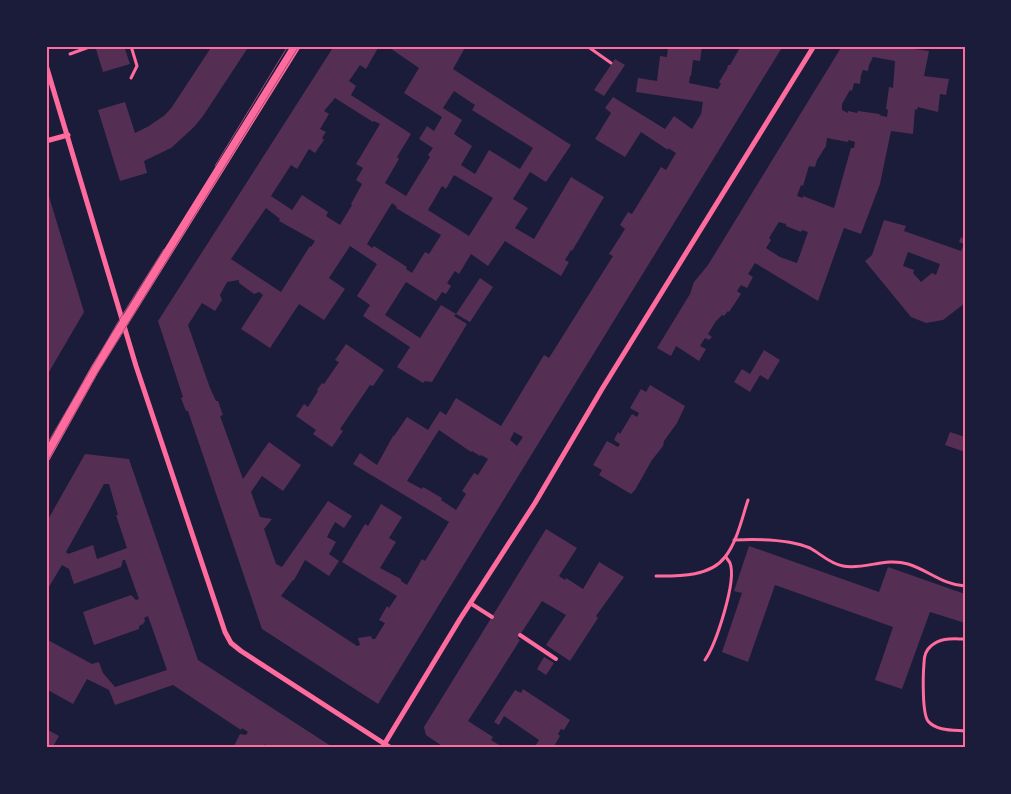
<svg xmlns="http://www.w3.org/2000/svg" width="1011" height="794" font-family="'IBM Plex Sans',sans-serif">
<style>
.building{fill:#542f53;fill-rule:evenodd}
.lines{fill:none;stroke-linecap:round;stroke-linejoin:round}
.path{stroke:#ff6b9d;stroke-width:3}
.service{stroke:#ff6b9d;stroke-width:4}
.minor{stroke:#ff6b9d;stroke-width:5}
.tertiary{stroke:#ff6b9d;stroke-width:9}
.tram{stroke:#a44b75;stroke-width:1}
.neatline{fill:none;stroke:#ff6b9d;stroke-width:2}
</style>
<rect width="100%" height="100%" fill="#1b1b3a"/>
<!-- building -->
<g class="building">
<path d="M95 46H124L130 64 103 72Z"/>
<path d="M212 46H249L203 116 194 127 171 148 144 161 147 173 120 181 98 110 125 102 135 133 149 126 165 115 172 107Z"/>
<path d="M334 46H379L366 69 360 65 349 81 356 86 351 95 411 134 397 157 399 159 385 183 406 196 430 157 428 155 433 148 419 139 427 126 434 131 442 117 404 93 419 68 387 46H466L453 69 571 145 546 182 530 172 513 199 528 208 515 228 534 239 571 177 604 197 572 251 571 250 565 260 569 262 561 276 505 241 488 266 471 254 459 274 455 271 447 283 451 286 446 294 442 292 436 301 406 282 385 315 420 338 441 305 456 314 454 316 467 324 432 382 425 381 423 383 397 367 410 347 363 316 370 305 357 296 377 264 350 246 329 278 345 289 324 320 299 304 270 348 241 329 263 295 259 292 254 294 239 283V280L227 282 220 295 222 300 215 311 202 303 188 325 210 388 216 401H218L223 415 220 416 243 479 269 442 301 465 283 491 262 476 251 492 260 517 272 519 264 529 276 564 282 567 328 501 352 516 344 528 335 522 327 537 336 542 329 554 339 561 329 576 305 560 294 580H293L281 596 357 646 360 645 358 638 371 636 372 639H375L385 623 379 620 387 606 389 608 397 596 342 562 365 524 368 526 381 504 402 517 389 538 396 542 380 568 401 579V581L407 585 422 559 425 561 449 522 353 464 360 453 377 465 393 436H394L407 417 428 430 440 411 446 415 456 398 501 426 544 355 549 358 613 256 609 254 625 229 620 225 628 212 632 214 661 167 666 170 676 153 668 148V150L641 132 625 157 595 139 611 113 605 108 613 97 665 129 674 116 692 129 701 114 703 102 636 92 638 78 657 81 660 56 667 57 668 46H702L700 61 693 60 691 76H690L689 83 718 89 721 84 719 82 727 69 728 65H730L741 46H783L378 704 262 629 188 411H186L184 406 181 398 183 397 158 321ZM454 91 475 105 472 110 533 148 520 169 489 150 475 174 461 165 472 146 454 134 462 120 443 108ZM335 98 373 122 374 121 380 124 356 164 363 168 356 180 362 184 351 204 352 205 340 225 326 216 328 212 302 195 292 210 271 196 291 165 297 169 309 149 315 153 324 140 322 138 326 132 320 129 329 114 324 111ZM454 175 493 198 469 236 428 210 442 186 446 189ZM392 203 397 207 396 208 441 235 429 254 425 252 412 273 406 269 407 267 374 246 372 248 367 244ZM266 208 280 219 279 221 315 241 311 247 310 246 281 292 231 259ZM439 430 471 452 472 451 480 456 481 455 488 459 478 475 474 473 462 491 466 494 456 510 441 500 442 498 423 487 422 489 407 481ZM514 432 523 437 517 446 510 440Z"/>
<path d="M842 46H893L929 51 924 76 949 79 946 95 940 94 938 112 918 107 917 110 915 109 913 134 891 131 880 184 861 234 844 228 818 301 755 263 748 274 753 277 747 288 741 285 737 291 741 294 729 312 728 311 724 316 722 315 716 321 708 334 712 337 709 340 705 338 700 346 706 349 699 361 676 346 671 356 657 348 690 294 694 282 708 265ZM873 57 895 61 893 88 889 87 886 109 888 110 887 117 879 115 880 114 858 111 857 113 848 111V113L842 110V104L850 90 852 91 854 83 860 84 861 75 863 70 868 71 869 65ZM827 138 848 142V140L855 142 854 148H851L834 208 803 196V198L797 196 801 185 803 186 809 166 815 167 817 160 826 146ZM779 222 786 224V226L801 232 802 230 808 232 797 263 780 257 766 248 771 240 769 238Z"/>
<path d="M615 59 625 65 604 96 594 90Z"/>
<path d="M47 190 84 312 46 377 47 297Z"/>
<path d="M884 220 906 226 904 231 961 251 964 244 959 242 961 237 965 239V303L943 320 926 323 911 317 865 261 872 255ZM908 252 940 264 936 275 932 273 921 282 913 273 914 270 903 266Z"/>
<path d="M480 278 493 287 470 322 456 314Z"/>
<path d="M346 344 384 370 373 386 370 385 340 429 343 431 332 447 313 434 316 430 296 416 304 404 308 407 318 391 317 390 322 383 324 384 339 362 335 360Z"/>
<path d="M764 350 780 360 768 380 760 375 750 392 734 382 742 369 750 374Z"/>
<path d="M650 385 685 406 677 423 664 441 663 446 652 460 635 490 631 494 599 475 602 470 593 465 607 441 618 447 620 444 614 440 618 432 620 434 632 414 637 417 639 413 630 408 641 389 646 392Z"/>
<path d="M950 432 965 437V452L945 445Z"/>
<path d="M85 454 129 459 198 660 334 748H268L264 744 262 748H233L240 734 246 735 248 732 242 728 241 730 173 685 115 705 109 690 87 679 73 704 46 689V639L92 664 99 662 103 673 115 687 167 670 148 616 144 618 145 621 143 624 139 626V629L94 645 83 612 131 595 136 600 139 599 125 560H123L121 567 74 584 69 569 62 565 46 592V523ZM104 484H109L118 515H116L127 548 97 559 93 545 68 554 66 552Z"/>
<path d="M546 529 577 548 559 576 565 580 566 578 583 589 599 562 624 577 596 616 598 618 570 661 546 645 566 615 542 601 518 638 520 640 496 678 468 721 493 737 491 740 504 748H445L426 735 424 727Z"/>
<path d="M749 546 879 592 888 567 965 594V623L930 612 902 689 875 680 893 627 775 585 748 662 722 652 742 593 734 591Z"/>
<path d="M544 657 554 663 546 675 537 669Z"/>
<path d="M523 689 570 720 564 730 561 729 558 734 560 736 553 748H534L539 740 504 716 499 725 494 722 515 690 521 693Z"/>
<path d="M46 729 59 736 52 748H46Z"/>
</g>
<g class="lines">
<!-- path -->
<g class="path">
<path d="M131 46 137 66 131 78"/>
<path d="M587 46 611 63"/>
<path d="M70 54 92 46"/>
<path d="M734 540C756 539 789 539 810 548 821 554 830 564 843 566 865 570 885 557 908 564 928 570 943 585 965 586"/>
<path d="M656 576C678 576 710 577 725 557 737 542 742 518 748 500"/>
<path d="M965 639C953 639 941 637 931 646 926 650 924 657 924 663 923 675 922 713 928 721 936 731 953 730 965 731"/>
<path d="M705 660C716 644 737 581 730 563 729 561 727 559 726 557"/>
</g>
<!-- service -->
<g class="service">
<path d="M470 603 492 617"/>
<path d="M520 635 556 659"/>
</g>
<!-- minor -->
<g class="minor">
<path d="M46 65 136 366 225 632 231 643 241 651 391 748"/>
<path d="M46 141 68 135"/>
<path d="M382 748 460 619 535 503 602 389 814 46"/>
</g>
<!-- tertiary -->
<path class="tertiary" d="M46 457 95 369 296 46"/>
<!-- tram -->
<g class="tram">
<path d="M215 166 288 46"/>
<path d="M46 446 121 317 164 249"/>
<path d="M46 464 98 372 299 46"/>
</g>
</g>
<!-- border -->
<rect width="1011" height="794" fill="none" stroke="#1b1b3a" stroke-width="95"/>
<rect x="48" y="48" width="916" height="698" class="neatline"/>
</svg>
